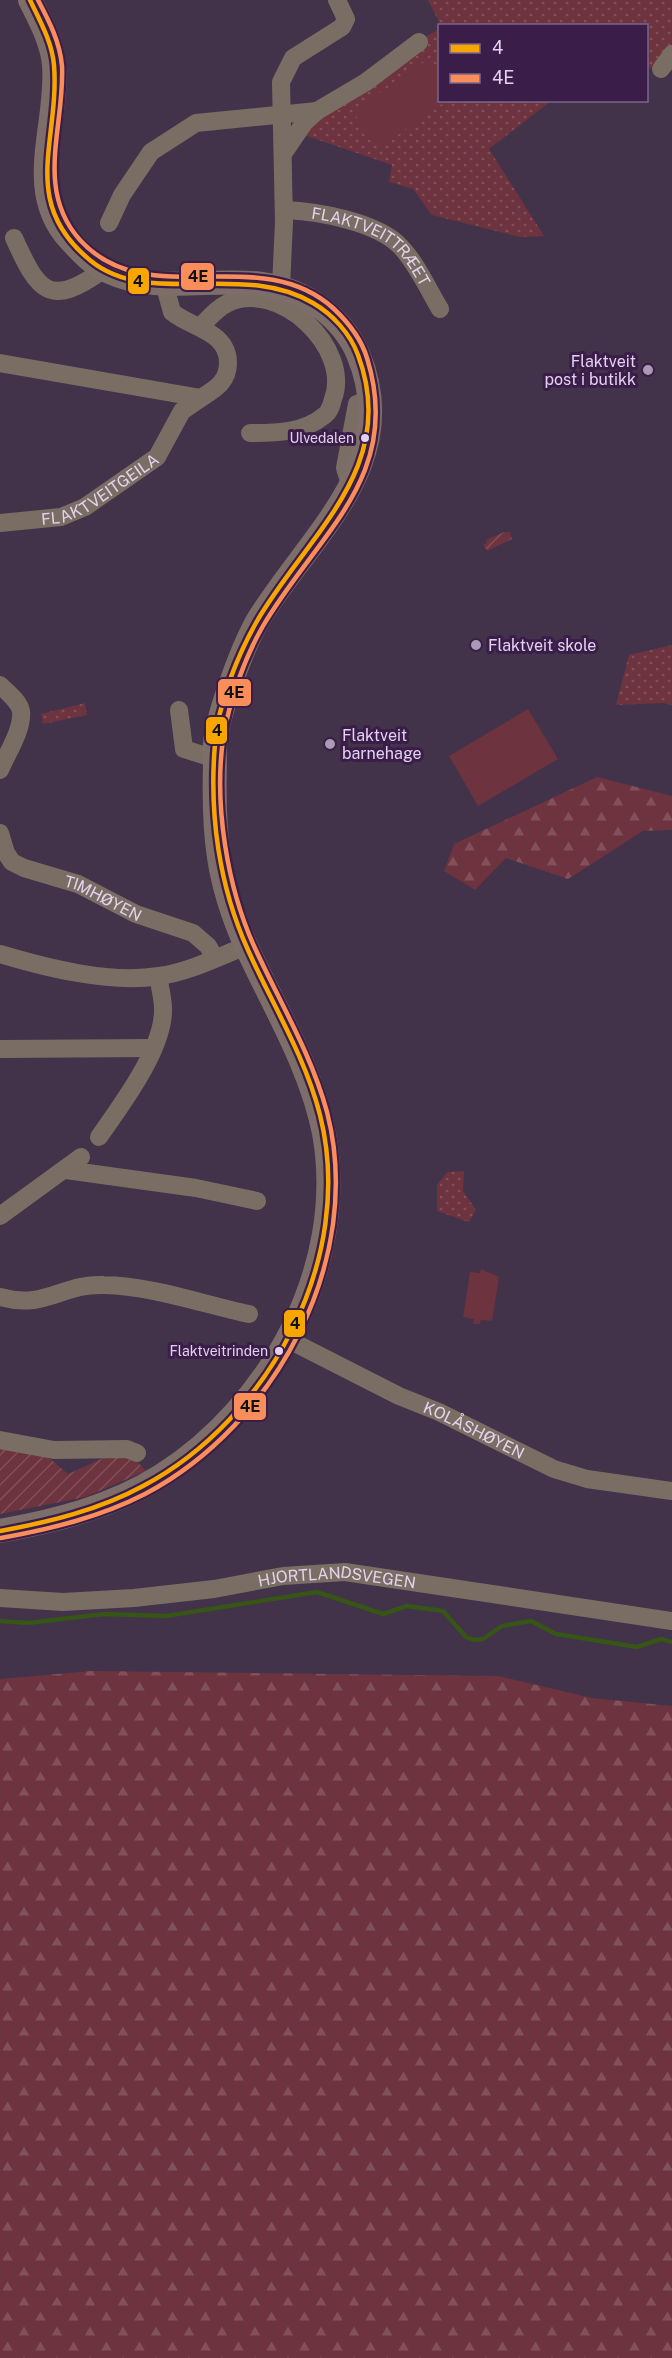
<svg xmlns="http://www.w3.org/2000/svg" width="672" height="2358" font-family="'Public Sans',sans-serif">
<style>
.grass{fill:url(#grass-dots)}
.forest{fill:url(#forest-firs)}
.garden{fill:url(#garden-furrows)}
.pitch{fill:#6d333e}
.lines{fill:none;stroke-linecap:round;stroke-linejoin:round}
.stream{stroke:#365516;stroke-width:4.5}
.minor{stroke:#7a6e64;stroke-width:18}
.major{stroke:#7e6e6a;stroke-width:24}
.bus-1-casing{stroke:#3b1d4a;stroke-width:9}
.bus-2-casing{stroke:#3b1d4a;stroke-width:9}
.bus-1{stroke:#f7a600;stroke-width:4.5}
.bus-2{stroke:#fa8e5a;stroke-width:4.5}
.poi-dot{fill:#ab9ab5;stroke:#3b1d4a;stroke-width:2}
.bus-dot{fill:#e3d2ee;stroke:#3b1d4a;stroke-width:2}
.labels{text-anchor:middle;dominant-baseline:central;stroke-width:6;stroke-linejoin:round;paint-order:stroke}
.bus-label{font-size:14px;fill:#e3d2ee;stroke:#3b1d4a;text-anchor:end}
.street-label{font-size:16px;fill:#e3d2ee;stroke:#3b1d4a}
.poi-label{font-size:16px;fill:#e3d2ee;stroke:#3b1d4a;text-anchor:start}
.line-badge{stroke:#3b1d4a;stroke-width:2}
.pale-badge-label{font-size:16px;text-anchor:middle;font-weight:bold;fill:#111}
</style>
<defs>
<pattern id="grass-dots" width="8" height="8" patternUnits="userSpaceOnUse" patternTransform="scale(1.5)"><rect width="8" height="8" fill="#6d333e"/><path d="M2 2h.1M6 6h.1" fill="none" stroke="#82505a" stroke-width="1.8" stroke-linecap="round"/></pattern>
<pattern id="forest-firs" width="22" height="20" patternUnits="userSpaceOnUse" patternTransform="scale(1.5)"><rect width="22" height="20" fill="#6d333e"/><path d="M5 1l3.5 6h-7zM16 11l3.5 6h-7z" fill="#82505a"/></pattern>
<pattern id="garden-furrows" width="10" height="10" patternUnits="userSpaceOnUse" patternTransform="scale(1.5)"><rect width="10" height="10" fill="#6d333e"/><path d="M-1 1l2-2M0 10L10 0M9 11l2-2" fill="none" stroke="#82505a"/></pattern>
</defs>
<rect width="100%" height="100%" fill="#42324a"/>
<!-- grass -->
<g class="grass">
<path d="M428 0H672V56L647 70 646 26H440V100L551 101 489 149 544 236 520 237 432 215 413 189 389 182 392 165 301 134 409 46 436 31 440 24Z"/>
<path d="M672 645V705L663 703 616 705 629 655Z"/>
<path d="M85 703 87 715 43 724 41 714Z"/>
<path d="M464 1171 463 1191 476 1210 469 1222 437 1211V1185L447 1172Z"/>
</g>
<!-- forest -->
<g class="forest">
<path d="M597 777 672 796V830L643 831 568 879 506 858 475 890 444 871 454 844Z"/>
<path d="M91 1671 498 1676 592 1698 672 1706V2358H0V1679Z"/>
</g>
<!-- garden -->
<g class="garden">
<path d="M504 532H510L512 539 487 551 483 545 487 543 486 540Z"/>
<path d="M0 1445 47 1456 68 1474 110 1455 132 1456 146 1471 85 1497 0 1514Z"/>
</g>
<!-- pitch -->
<g class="pitch">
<path d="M427 60 439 77 440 100 446 101 379 148 353 112Z"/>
<path d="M528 709 558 759 478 806 449 756Z"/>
<path d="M481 1269 499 1277 492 1321 481 1320 480 1324H473L474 1319 463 1317 470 1272 480 1273Z"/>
</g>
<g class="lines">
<!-- stream -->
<path class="stream" d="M0 1621 28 1623 104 1614 166 1616 317 1592 383 1614 407 1606 443 1611 466 1637 474 1640 483 1639 502 1626 531 1621 556 1634 637 1647 661 1639 672 1642"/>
<!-- minor -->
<g class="minor">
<path d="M661 69 672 54"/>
<path d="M283 154 304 123 317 111"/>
<path id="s1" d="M284 210C317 211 378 222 401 247 417 264 428 289 440 309"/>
<path d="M109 223 122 195 151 152 196 123 317 111 366 82 419 42"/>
<path d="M14 238C38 291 49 309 103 270"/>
<path d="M281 287 284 222 281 82 293 58 342 27 346 19 337 0"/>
<path d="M200 327C209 318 217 308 228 303 279 279 352 348 333 399 332 404 329 412 325 415 304 433 276 433 250 433"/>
<path d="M0 363 201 398C215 389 228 382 228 363 228 331 191 328 172 312L164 283"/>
<path d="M351 487 345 468 357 404 371 399"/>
<path id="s2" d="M0 523 61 517 85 507 157 457 182 411 201 398"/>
<path d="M0 685C7 692 19 701 21 711 23 730 7 753 0 770"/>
<path d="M179 710 184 749 216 759"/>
<path id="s3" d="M0 833 6 853 12 862 24 868 78 884 136 914 193 933 208 946 215 958"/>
<path d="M0 954C47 968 110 984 159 976 189 972 218 957 246 946"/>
<path d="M0 1049 153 1048"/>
<path d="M99 1137C121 1105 164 1049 163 1009 163 998 160 987 158 977"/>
<path d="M66 1170 196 1188 257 1201"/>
<path d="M0 1216 81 1157"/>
<path d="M0 1297C46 1310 62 1283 104 1285 152 1286 202 1304 249 1314"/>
<path id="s4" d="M287 1339 399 1396 439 1412 554 1469 587 1479 672 1491"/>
<path d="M0 1440 54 1450 127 1449 137 1453"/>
<path id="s5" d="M0 1598 63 1602 134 1598 214 1589 283 1576 345 1572 672 1621"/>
</g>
<!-- major -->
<path class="major" d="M0 1531C55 1521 112 1507 161 1476 271 1406 348 1267 324 1133 311 1067 275 1009 247 948 217 882 213 834 215 763 215 756 214 749 215 743 218 713 243 646 258 620 310 535 404 463 358 354 350 335 336 319 320 307 253 257 176 304 107 271 93 265 80 251 69 239 24 189 59 124 54 65 52 42 40 20 30 0"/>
<defs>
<path id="bus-1" d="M0 1531C49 1522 99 1510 143 1486 270 1419 356 1257 320 1115 305 1056 272 1004 248 950 219 886 209 814 215 744 218 704 237 656 257 621 308 534 400 467 358 355 350 333 332 314 313 303 242 261 149 308 91 261 18 202 60 141 54 65 52 42 40 21 30 0"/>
<path id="bus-2" d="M1 1538C51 1529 100 1517 145 1494 276 1425 365 1259 327 1112 311 1053 279 1001 254 946 227 886 214 805 223 739 229 702 244 659 263 626 317 534 404 477 367 358 361 338 348 322 333 308 258 241 147 314 80 240 34 189 65 126 62 66 60 42 49 21 38 0"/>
</defs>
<!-- bus-1 casing -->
<use href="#bus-1" class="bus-1-casing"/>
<!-- bus-2 casing -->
<use href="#bus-2" class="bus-2-casing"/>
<!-- bus-1 -->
<use href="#bus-1" class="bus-1"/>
<!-- bus-2 -->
<use href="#bus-2" class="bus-2"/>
</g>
<!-- markers -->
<g class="poi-dot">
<circle cx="648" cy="370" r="6"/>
<circle cx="476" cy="645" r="6"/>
<circle cx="330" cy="744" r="6"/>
</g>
<g class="bus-dot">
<circle cx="365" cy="438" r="5"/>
<circle cx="279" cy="1351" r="5"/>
</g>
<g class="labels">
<!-- bus labels -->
<g class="bus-label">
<text x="354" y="438">Ulvedalen</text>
<text x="268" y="1351">Flaktveitrinden</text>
</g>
<!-- street labels -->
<g class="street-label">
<text stroke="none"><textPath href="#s1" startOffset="99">FLAKTVEITTRÆET</textPath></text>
<text stroke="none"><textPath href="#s2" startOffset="108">FLAKTVEITGEILA</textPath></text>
<text stroke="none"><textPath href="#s3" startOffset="130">TIMHØYEN</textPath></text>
<text stroke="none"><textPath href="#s4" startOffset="208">KOLÅSHØYEN</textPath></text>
<text stroke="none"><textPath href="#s5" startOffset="339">HJORTLANDSVEGEN</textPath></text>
</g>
<!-- poi labels -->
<g class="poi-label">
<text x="636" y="361" text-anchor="end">Flaktveit<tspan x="636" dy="18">post i butikk</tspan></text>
<text x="488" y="645">Flaktveit skole</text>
<text x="342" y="735">Flaktveit<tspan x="342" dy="18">barnehage</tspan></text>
</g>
</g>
<g class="line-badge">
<rect x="180" y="262" width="35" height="29" rx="6" fill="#fa8e5a"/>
<rect x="127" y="267" width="23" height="28" rx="6" fill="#f7a600"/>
<rect x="217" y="678" width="35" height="29" rx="6" fill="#fa8e5a"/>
<rect x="205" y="716" width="23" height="29" rx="6" fill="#f7a600"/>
<rect x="283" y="1309" width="23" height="29" rx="6" fill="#f7a600"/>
<rect x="233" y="1392" width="34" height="29" rx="6" fill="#fa8e5a"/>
</g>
<g class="pale-badge-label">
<text x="198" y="282">4E</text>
<text x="138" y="287">4</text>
<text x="234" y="698">4E</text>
<text x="217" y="736">4</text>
<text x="295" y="1329">4</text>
<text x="250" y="1412">4E</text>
</g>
<!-- legend -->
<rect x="438" y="24" width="210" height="78" fill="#3b1d4a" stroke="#7e658c" stroke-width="1.5"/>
<rect x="450" y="44" width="30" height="9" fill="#f7a600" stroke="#7e658c" stroke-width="1.5"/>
<text x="492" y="54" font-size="18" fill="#e3d2ee">4</text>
<rect x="450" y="74" width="30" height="9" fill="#fa8e5a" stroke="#7e658c" stroke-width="1.5"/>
<text x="492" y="84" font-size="18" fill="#e3d2ee">4E</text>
</svg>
